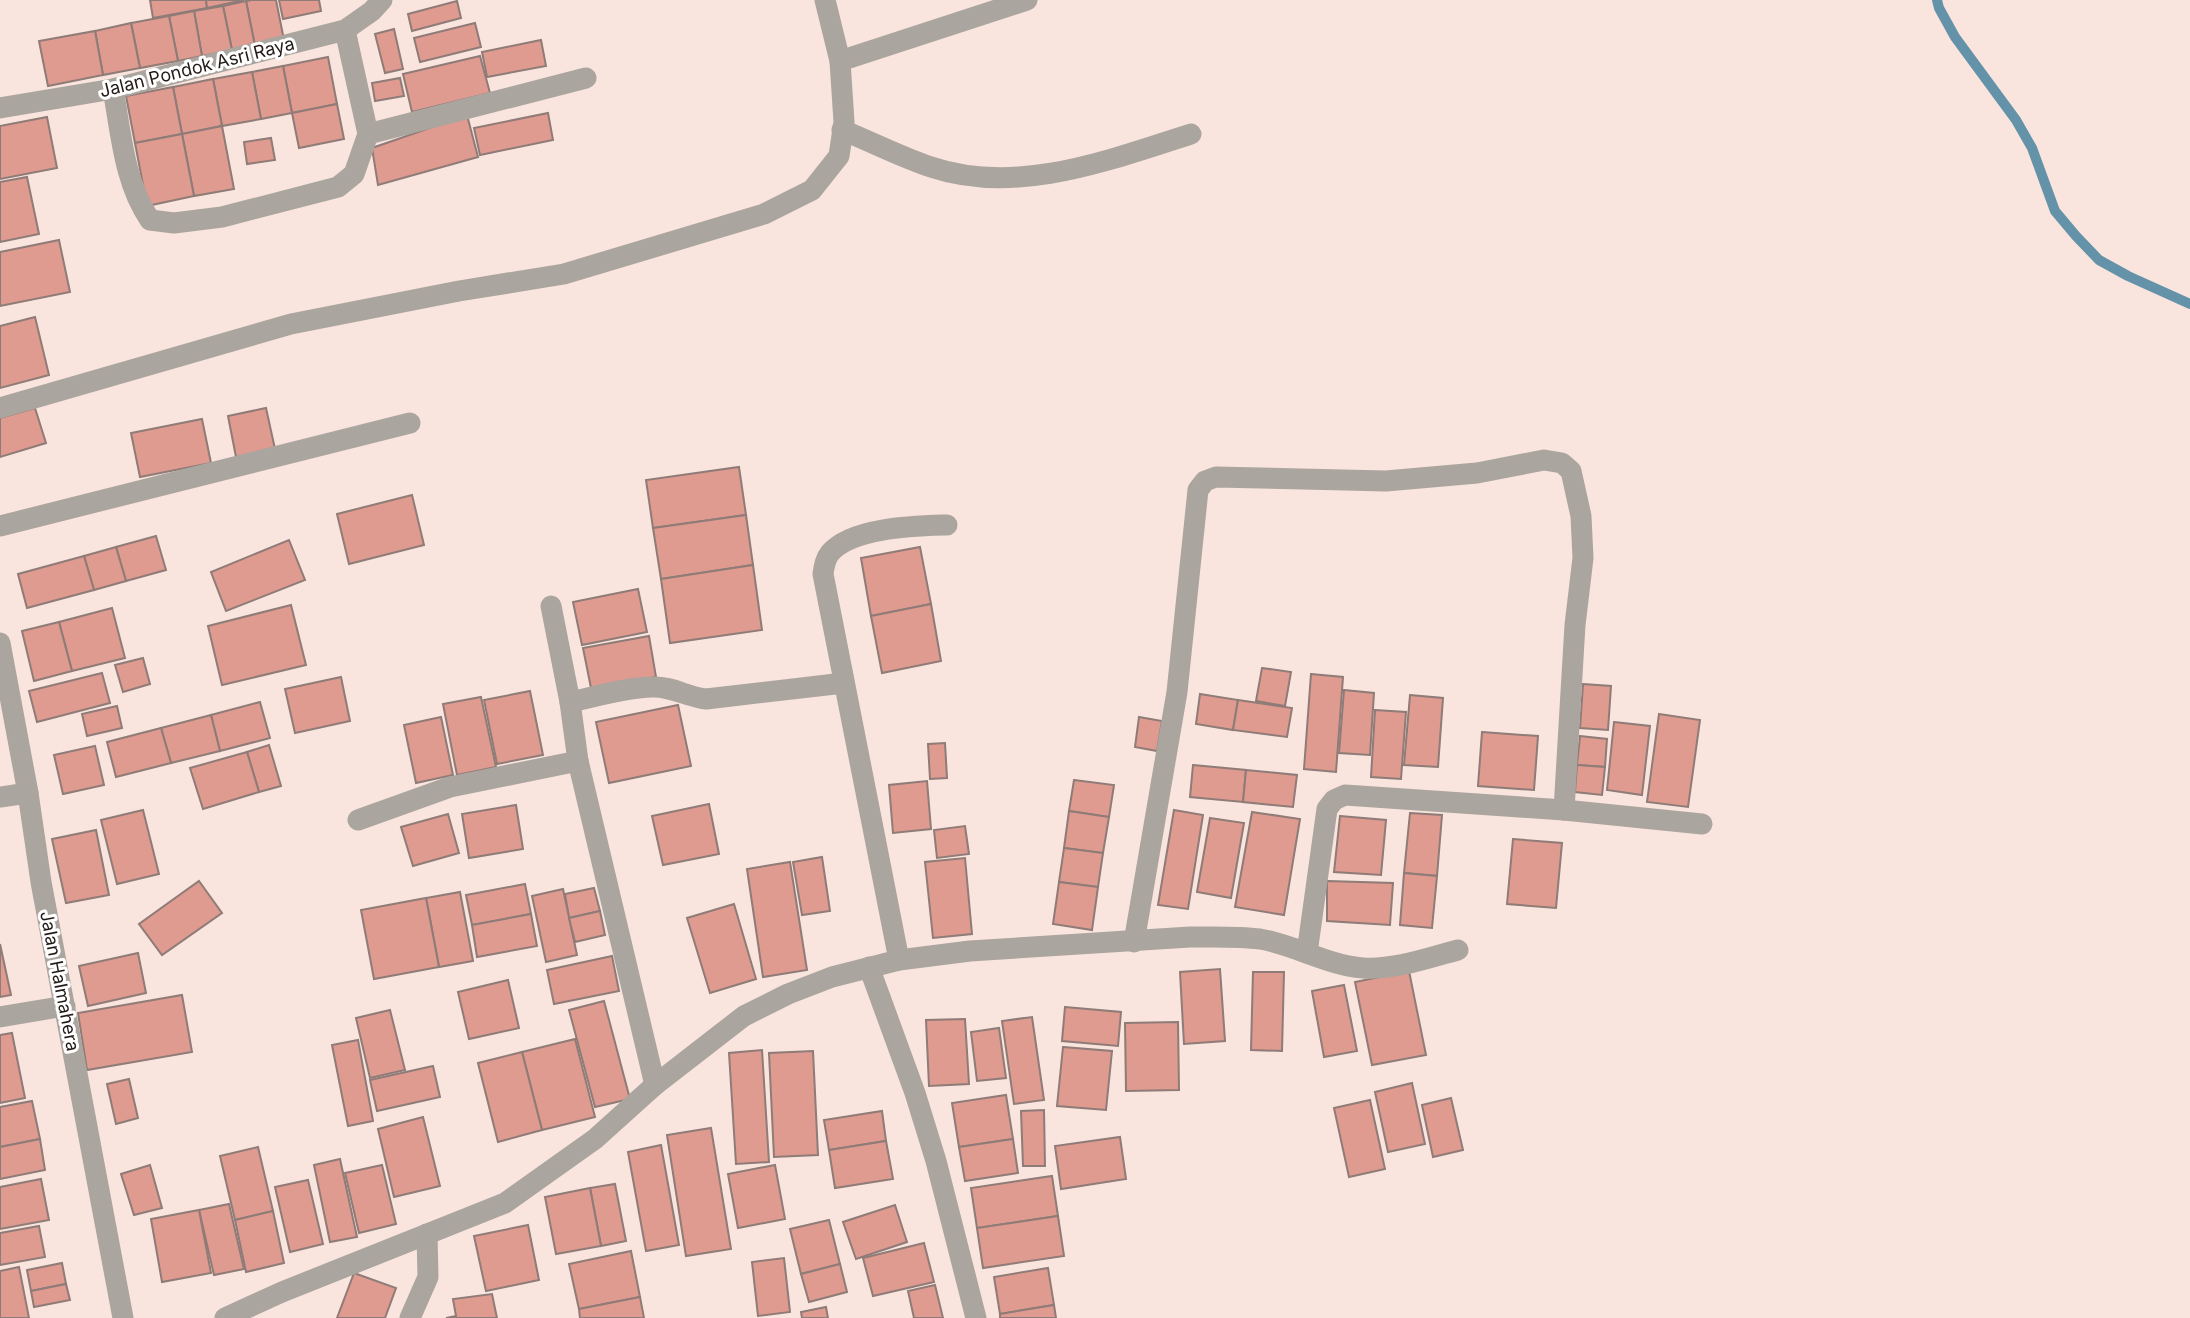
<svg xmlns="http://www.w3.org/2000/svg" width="2190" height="1318" font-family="Inter,sans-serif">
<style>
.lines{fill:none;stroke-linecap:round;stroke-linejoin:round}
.stream{stroke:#6493a9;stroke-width:10}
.building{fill:#df9b8f;stroke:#8f7b77;stroke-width:2}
.minor{stroke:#aba59f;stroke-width:21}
.labels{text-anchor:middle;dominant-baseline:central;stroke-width:6;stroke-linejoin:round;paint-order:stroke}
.street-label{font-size:18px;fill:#211a17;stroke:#fff}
</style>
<rect width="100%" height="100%" fill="#f9e5dd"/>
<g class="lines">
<!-- stream -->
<path class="stream" d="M1937 0 1939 8 1955 37 2016 120 2032 148 2055 211 2076 236 2099 260 2128 276 2190 304"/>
</g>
<!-- building -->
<g class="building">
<path d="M150 0H206L207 8 153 18Z"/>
<path d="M206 0H244L207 8Z"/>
<path d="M252 0H276L284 40 255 46 246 1Z"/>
<path d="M279 0H319L321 11 283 19Z"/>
<path d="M246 1 255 46 232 50 223 6Z"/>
<path d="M457 1 461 18 412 31 408 14Z"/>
<path d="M223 6 232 50 202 56 194 11Z"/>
<path d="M194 11 202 56 178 61 169 16Z"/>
<path d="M169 16 178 61 140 68 131 23Z"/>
<path d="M131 23 140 68 103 75 95 31Z"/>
<path d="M475 23 481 47 420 62 414 38Z"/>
<path d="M394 29 403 69 385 73 375 34Z"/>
<path d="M95 31 103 75 48 86 39 41Z"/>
<path d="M541 40 546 66 487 77 482 52Z"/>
<path d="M480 56 490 93 412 112 403 74Z"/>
<path d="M328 57 337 104 292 113 283 66Z"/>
<path d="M283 66 292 113 261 119 252 72Z"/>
<path d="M252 72 261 119 222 126 213 79Z"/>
<path d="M400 78 404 96 375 101 372 83Z"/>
<path d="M213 79 222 126 182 134 173 87Z"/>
<path d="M173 87 182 134 135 143 126 96Z"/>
<path d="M337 104 344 139 299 148 292 113Z"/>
<path d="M548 113 553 140 480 155 474 128Z"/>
<path d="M467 115 478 157 378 185 372 148Z"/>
<path d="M47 117 57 168 0 179V126Z"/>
<path d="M222 126 234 189 194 196 182 134Z"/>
<path d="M182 134 194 196 147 206 135 143Z"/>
<path d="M271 138 275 160 247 164 244 142Z"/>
<path d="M27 177 39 234 0 242V182Z"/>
<path d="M59 240 70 292 0 306V252Z"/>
<path d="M35 317 49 375 0 388V326Z"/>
<path d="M35 408 46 443 0 457V418Z"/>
<path d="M266 408 275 449 236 457 228 416Z"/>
<path d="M202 419 211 463 140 477 131 433Z"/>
<path d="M739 467 746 515 653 528 646 480Z"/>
<path d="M412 495 424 545 349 564 337 514Z"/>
<path d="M746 515 753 565 661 579 653 528Z"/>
<path d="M156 536 166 570 126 581 116 547Z"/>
<path d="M289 540 305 580 226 611 211 572Z"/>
<path d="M116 547 126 581 94 590 84 556Z"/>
<path d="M920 547 931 604 871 616 861 558Z"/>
<path d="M84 556 94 590 27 608 18 574Z"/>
<path d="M753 565 762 630 670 643 661 579Z"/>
<path d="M638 589 647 632 582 645 573 602Z"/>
<path d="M931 604 941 661 882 673 871 616Z"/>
<path d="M291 605 306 665 222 685 208 626Z"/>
<path d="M112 608 125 658 72 671 59 622Z"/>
<path d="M59 622 72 671 34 681 22 631Z"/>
<path d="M649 636 656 677 591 688 583 648Z"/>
<path d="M143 658 150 684 123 692 115 665Z"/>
<path d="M1262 668 1291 672 1285 706 1256 701Z"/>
<path d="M102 673 110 703 37 722 29 691Z"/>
<path d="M1311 674 1343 677 1336 772 1304 769Z"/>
<path d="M341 677 350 721 295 733 285 689Z"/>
<path d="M1583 684 1611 686 1608 730 1580 728Z"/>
<path d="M1344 690 1374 693 1370 755 1339 753Z"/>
<path d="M530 691 543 755 497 764 484 700Z"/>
<path d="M1200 694 1238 700 1233 730 1196 724Z"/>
<path d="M1410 695 1443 698 1438 767 1404 765Z"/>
<path d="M481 697 496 767 457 775 443 704Z"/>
<path d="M1238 700 1292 708 1287 737 1233 730Z"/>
<path d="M260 702 270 738 220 751 211 715Z"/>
<path d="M678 705 691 766 609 783 596 722Z"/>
<path d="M117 706 122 728 87 736 82 714Z"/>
<path d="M1375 710 1406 712 1401 779 1371 777Z"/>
<path d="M1659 714 1700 720 1688 807 1647 802Z"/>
<path d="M211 715 220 751 171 763 161 728Z"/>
<path d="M441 717 453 775 416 783 404 725Z"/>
<path d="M1139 717 1162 721 1157 751 1135 747Z"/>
<path d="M1614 722 1650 726 1642 795 1607 790Z"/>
<path d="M161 728 171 763 116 777 107 742Z"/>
<path d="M1482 732 1538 736 1534 790 1478 786Z"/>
<path d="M1580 736 1607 739 1605 767 1577 765Z"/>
<path d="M945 743 947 778 930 779 928 744Z"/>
<path d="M269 745 281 786 259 792 247 752Z"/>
<path d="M95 746 104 785 63 794 54 755Z"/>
<path d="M247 752 259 792 203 809 190 768Z"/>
<path d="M1193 765 1246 770 1243 802 1190 797Z"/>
<path d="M1577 765 1605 767 1602 795 1575 792Z"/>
<path d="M1246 770 1297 775 1293 807 1243 802Z"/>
<path d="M1074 780 1114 785 1109 817 1069 811Z"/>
<path d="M927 781 931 829 893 833 889 785Z"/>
<path d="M709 804 719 854 663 865 652 816Z"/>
<path d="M516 805 523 849 469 858 462 814Z"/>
<path d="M143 810 159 874 117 884 101 820Z"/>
<path d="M1174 810 1203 815 1188 909 1158 905Z"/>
<path d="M1069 811 1109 817 1103 853 1064 848Z"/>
<path d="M1252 812 1300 819 1284 915 1235 907Z"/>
<path d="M1410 813 1442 815 1437 876 1404 873Z"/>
<path d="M448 814 459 853 413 866 401 827Z"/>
<path d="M1340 816 1386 820 1381 875 1334 872Z"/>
<path d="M1210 818 1244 823 1231 898 1197 892Z"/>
<path d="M965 826 969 854 937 858 934 830Z"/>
<path d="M96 830 109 895 66 903 52 839Z"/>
<path d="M1513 839 1562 843 1556 908 1507 904Z"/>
<path d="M1064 848 1103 853 1098 887 1059 882Z"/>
<path d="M822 857 830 911 802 915 793 862Z"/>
<path d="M965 858 972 934 933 938 925 862Z"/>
<path d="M790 862 807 970 763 977 747 869Z"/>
<path d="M1404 873 1437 876 1432 928 1400 925Z"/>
<path d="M199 881 222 913 162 955 139 924Z"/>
<path d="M1327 881 1393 883 1390 925 1327 921Z"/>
<path d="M1059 882 1098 887 1092 930 1053 924Z"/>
<path d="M525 884 531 914 472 925 466 895Z"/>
<path d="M594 888 600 911 569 918 565 894Z"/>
<path d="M563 889 577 955 546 962 532 896Z"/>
<path d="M460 892 473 961 439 967 426 898Z"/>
<path d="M426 898 439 967 374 979 361 910Z"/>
<path d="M734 904 756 979 710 993 687 918Z"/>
<path d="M600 911 605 935 575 942 569 918Z"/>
<path d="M531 914 537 946 477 957 472 925Z"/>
<path d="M0 944 11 995 0 997Z"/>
<path d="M138 953 146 993 88 1006 79 966Z"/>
<path d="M612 956 619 991 554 1004 547 970Z"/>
<path d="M1220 969 1225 1041 1184 1044 1180 972Z"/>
<path d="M1409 971 1426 1055 1372 1065 1355 982Z"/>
<path d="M1253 972H1284L1282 1051 1251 1050Z"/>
<path d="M508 980 519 1028 469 1039 458 992Z"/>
<path d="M1344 985 1357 1051 1324 1057 1312 991Z"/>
<path d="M182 995 192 1052 87 1070 78 1013Z"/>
<path d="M604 1001 630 1099 595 1107 569 1010Z"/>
<path d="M1065 1007 1121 1012 1118 1046 1062 1041Z"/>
<path d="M390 1010 405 1070 370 1078 356 1018Z"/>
<path d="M1032 1017 1044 1100 1014 1104 1002 1021Z"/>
<path d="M965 1019 969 1084 929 1086 926 1020Z"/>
<path d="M1178 1022 1179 1090 1126 1091 1125 1023Z"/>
<path d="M999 1028 1006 1078 977 1081 971 1032Z"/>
<path d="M12 1033 25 1098 0 1103V1035Z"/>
<path d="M575 1039 595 1117 542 1130 522 1052Z"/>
<path d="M358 1040 373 1121 348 1126 332 1045Z"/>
<path d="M1063 1047 1112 1051 1106 1110 1057 1106Z"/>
<path d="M762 1050 769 1162 736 1164 729 1053Z"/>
<path d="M813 1051 818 1155 774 1157 769 1053Z"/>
<path d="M522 1052 542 1130 498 1142 478 1063Z"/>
<path d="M433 1066 440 1097 377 1111 370 1080Z"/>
<path d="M129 1079 138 1118 116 1124 107 1084Z"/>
<path d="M1412 1083 1425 1144 1388 1152 1375 1092Z"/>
<path d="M1006 1095 1013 1139 959 1147 952 1103Z"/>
<path d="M1451 1098 1463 1150 1433 1157 1422 1105Z"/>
<path d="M1370 1100 1385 1169 1349 1177 1334 1108Z"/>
<path d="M32 1101 40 1139 0 1147V1107Z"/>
<path d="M1044 1110 1045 1166H1023L1021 1111Z"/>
<path d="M882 1111 886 1141 829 1150 824 1120Z"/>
<path d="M423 1117 440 1186 394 1197 378 1129Z"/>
<path d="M711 1128 731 1249 686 1256 667 1135Z"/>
<path d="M1120 1137 1126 1179 1061 1189 1055 1146Z"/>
<path d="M40 1139 45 1170 0 1179V1147Z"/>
<path d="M1013 1139 1018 1173 965 1181 959 1147Z"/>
<path d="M886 1141 893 1179 835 1188 829 1150Z"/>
<path d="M661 1145 679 1245 646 1251 628 1152Z"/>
<path d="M258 1147 273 1211 235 1220 220 1156Z"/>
<path d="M340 1159 357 1237 330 1242 314 1165Z"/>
<path d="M150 1165 162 1208 134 1215 121 1174Z"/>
<path d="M382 1165 396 1224 359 1233 345 1173Z"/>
<path d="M775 1165 785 1219 738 1228 728 1174Z"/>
<path d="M1052 1176 1058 1216 977 1228 971 1188Z"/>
<path d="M41 1179 49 1220 0 1229V1187Z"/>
<path d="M308 1180 323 1244 290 1252 275 1187Z"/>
<path d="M615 1184 626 1241 601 1246 590 1188Z"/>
<path d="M590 1188 601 1246 556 1254 545 1197Z"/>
<path d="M229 1204 244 1269 214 1275 199 1210Z"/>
<path d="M895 1205 907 1242 856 1259 843 1222Z"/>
<path d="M199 1210 211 1273 162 1282 151 1219Z"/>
<path d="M273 1211 284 1263 246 1272 235 1220Z"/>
<path d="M1058 1216 1064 1256 983 1268 977 1228Z"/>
<path d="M829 1220 840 1264 801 1274 790 1229Z"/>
<path d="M528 1225 539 1280 486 1291 474 1236Z"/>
<path d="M39 1226 45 1257 0 1265V1233Z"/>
<path d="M924 1243 934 1282 873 1296 863 1258Z"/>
<path d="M631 1251 640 1297 579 1309 569 1264Z"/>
<path d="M784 1258 790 1312 758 1316 752 1262Z"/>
<path d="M62 1263 66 1284 31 1291 27 1270Z"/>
<path d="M840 1264 847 1292 809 1302 801 1274Z"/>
<path d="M19 1267 29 1318H0V1271Z"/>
<path d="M1048 1268 1054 1305 1000 1314 994 1277Z"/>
<path d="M354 1273 396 1288 385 1318H337Z"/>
<path d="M66 1284 70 1300 34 1307 31 1291Z"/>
<path d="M935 1285 943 1318H914L908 1291Z"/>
<path d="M492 1294 497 1318H446L456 1316 453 1299Z"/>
<path d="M640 1297 644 1318H580L579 1309Z"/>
<path d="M1054 1305 1056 1318H1000V1314Z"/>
<path d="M826 1307 828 1318H802L801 1312Z"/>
</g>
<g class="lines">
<!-- minor -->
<g class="minor">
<path d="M840 61 1027 0"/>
<path d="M113 89C121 133 124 182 150 220L174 223 222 217 338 187 354 174 368 134 345 30"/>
<path d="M0 108 113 89 345 30 372 11 382 0"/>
<path d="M842 130C872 142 901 157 931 167 1017 196 1109 160 1191 134"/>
<path d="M368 134 586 78"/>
<path d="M0 408 291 324 459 291 564 274 764 214 812 190 839 156 844 122 840 61 825 0"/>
<path d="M0 526 410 423"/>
<path d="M551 606 570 702 578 761"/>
<path d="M0 643 28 793 41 882 123 1318"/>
<path d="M570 702C594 697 628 687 652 687 672 686 687 697 706 699L844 683"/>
<path d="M0 797 28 793"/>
<path d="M358 820 450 787 578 761 655 1085"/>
<path d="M1134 942 1177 692 1198 490 1205 481 1216 477 1386 481 1477 473 1544 460 1562 463 1571 471 1581 516 1583 558 1575 625 1564 810"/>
<path d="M1307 953 1327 809 1334 800 1345 795 1564 810 1702 824"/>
<path d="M899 960 823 574C824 567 825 559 830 553 852 527 916 526 947 525"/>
<path d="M869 967 915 1093 936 1161 976 1318"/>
<path d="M0 1017 65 1006"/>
<path d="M225 1318 282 1292 505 1203 595 1139 655 1085 744 1016 788 994 832 977 899 960 970 951 1190 937C1213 937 1237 936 1260 939 1295 945 1327 965 1363 968 1395 970 1427 958 1458 950"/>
<path d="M410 1318 428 1277 427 1234"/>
</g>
</g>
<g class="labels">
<!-- street labels -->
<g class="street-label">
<text transform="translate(197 67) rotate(-14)">Jalan Pondok Asri Raya</text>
<text transform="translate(60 981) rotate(79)">Jalan Halmahera</text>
</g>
</g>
</svg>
